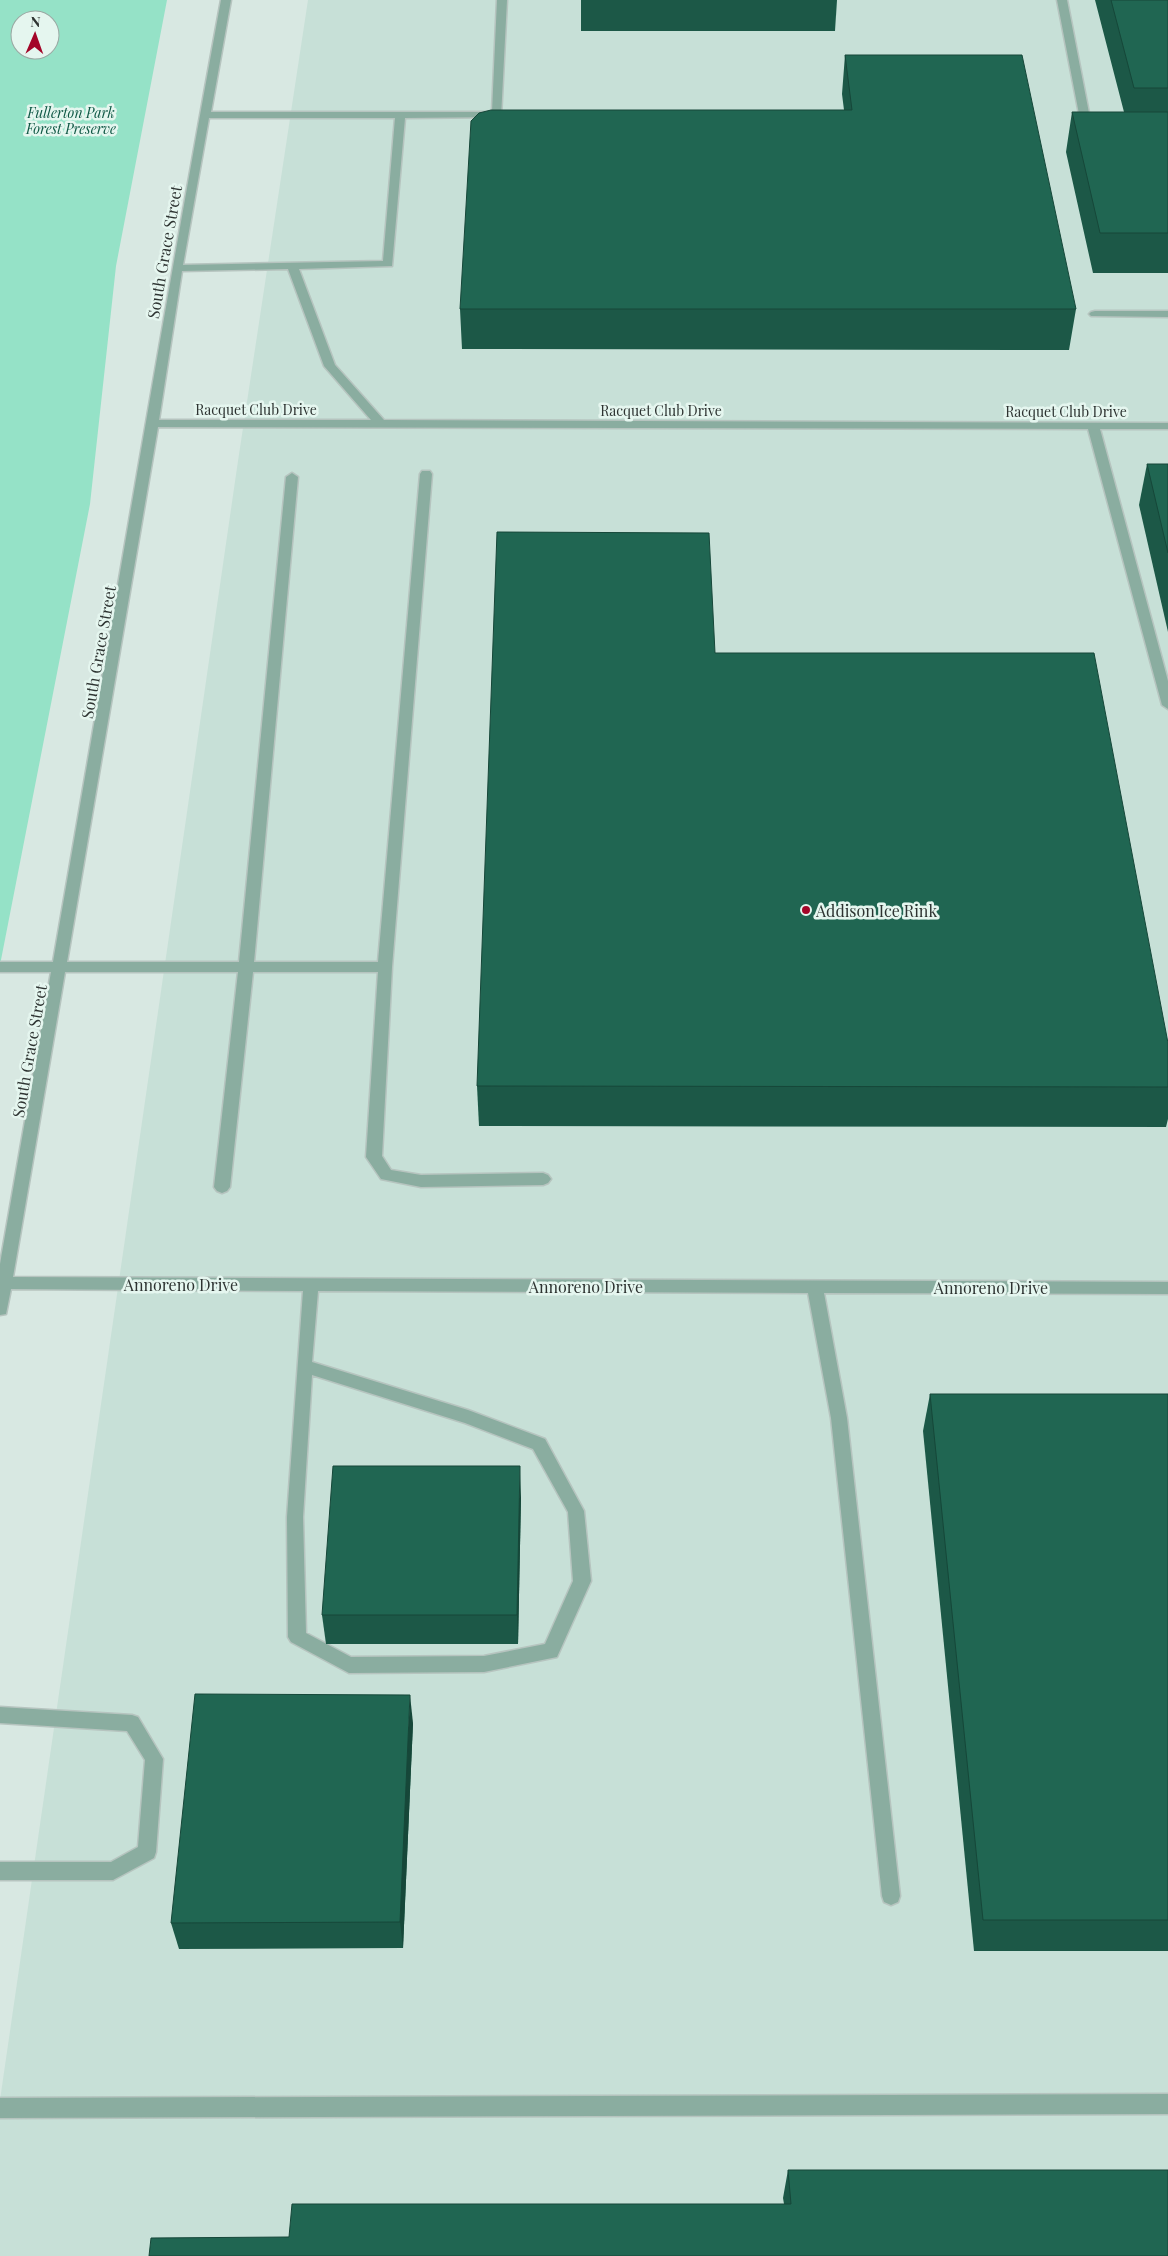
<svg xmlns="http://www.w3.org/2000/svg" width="1168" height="2256" font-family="'Playfair Display',serif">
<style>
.built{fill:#c7e0d7}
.green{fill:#95e2c7;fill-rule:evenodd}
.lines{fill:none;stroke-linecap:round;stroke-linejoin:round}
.minor-casing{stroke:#b6c4bf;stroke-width:3}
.minor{fill:#8aada0;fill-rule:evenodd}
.wall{fill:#1c5847}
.shaded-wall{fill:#164739}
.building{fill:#206652;stroke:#164739}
.poi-dot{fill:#a30528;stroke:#e5f6ef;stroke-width:2}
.labels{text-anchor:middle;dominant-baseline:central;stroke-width:5;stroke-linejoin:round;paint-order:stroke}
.far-park-label{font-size:14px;font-style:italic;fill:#0f5845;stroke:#e5f6ef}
.far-street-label{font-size:14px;fill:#2d3331;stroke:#e5f6ef}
.street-label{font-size:16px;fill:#2d3331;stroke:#e5f6ef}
.poi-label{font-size:16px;fill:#2d3331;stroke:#e5f6ef;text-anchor:start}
</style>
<rect width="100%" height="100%" fill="#d8e8e2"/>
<!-- built -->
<path class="built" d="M308 0H1168V2256H0V2100L238 461Z"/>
<!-- green -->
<path class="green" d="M0 0H167L116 266 90 504 0 965ZM20 20H50V50H20Z"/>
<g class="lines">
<defs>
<g id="minor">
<path d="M221 0H231L211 112H492L497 0H507L501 117 405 118 392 266 299 269 335 365 384 420 1168 423V429H1100L1168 681V709L1162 705 1088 429 158 427 67 962H239L286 477 292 473 298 477 254 962H378L420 474 422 471H430L432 474 392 967 382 1156 391 1170 421 1175 543 1173 548 1175 551 1179 548 1183 543 1185 421 1187 381 1179 366 1157 378 972H253L230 1187 227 1191 222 1193 217 1191 214 1187 238 972H65L13 1277 1168 1282V1294L824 1293 847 1418 900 1896 898 1902 891 1905 884 1902 882 1896 831 1418 808 1293 318 1291 312 1362 468 1410 545 1439 584 1511 591 1581 557 1657 484 1672 349 1673 291 1642 288 1637 287 1517 303 1291 11 1289 6 1314 0 1315V1264L51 972H0V962H53C109 641 162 320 221 0ZM209 118H395L383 261 183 265ZM288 269 324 366 371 420H159L182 271ZM312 1375 465 1423 533 1449 568 1512 573 1581 545 1644 484 1656 351 1657 306 1633 303 1517Z"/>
<path d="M1057 0H1067L1089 113 1101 124V128H1093L1079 114Z"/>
<path d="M1095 311H1168V317L1091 316 1089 314 1091 312Z"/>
<path d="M0 1707 132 1715 138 1717 163 1759 156 1852 154 1858 113 1880H0V1862H111L138 1847 145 1760 127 1731 0 1723Z"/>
<path d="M1168 2094V2114L0 2118V2098Z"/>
</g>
</defs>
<!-- minor casing -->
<use href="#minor" class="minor-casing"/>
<!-- minor -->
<use href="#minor" class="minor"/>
</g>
<!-- wall -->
<g class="wall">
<path d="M581 0H837L835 31H581Z"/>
<path d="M1095 0H1168V273H1093L1066 152 1072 112H1124Z"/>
<path d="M845 55 1076 309 1069 350 462 349 460 309 844 110 842 94Z"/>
<path d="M1147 464H1168V632L1139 505Z"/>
<path d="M715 653 1168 1043V1119L1166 1127 479 1126 477 1086Z"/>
<path d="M930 1394H1168V1951H974L923 1431Z"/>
<path d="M521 1497 518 1644H326L322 1615Z"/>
<path d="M413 1723 403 1948 179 1949 171 1923Z"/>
<path d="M788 2170 1168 2256 289 2237 784 2204 783 2198Z"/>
</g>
<!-- shaded-wall -->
<g class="shaded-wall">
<path d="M520 1466 521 1497 518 1644 517 1615Z"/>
<path d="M410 1695 413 1723 403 1948 400 1922Z"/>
</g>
<!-- building -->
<g class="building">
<path d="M1111 0H1168V88H1134Z"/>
<path d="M845 55H1022L1076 309H460L471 121 479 113 491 110H852Z"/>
<path d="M1072 112H1168V233H1100Z"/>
<path d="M1147 464H1168V553Z"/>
<path d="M497 532 709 533 715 653H1094L1168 1043V1087L477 1086Z"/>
<path d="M930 1394H1168V1920H983Z"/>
<path d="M333 1466H520L517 1615H322Z"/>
<path d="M195 1694 410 1695 400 1922 171 1923Z"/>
<path d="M788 2170H1168V2256H149L151 2238 289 2237 292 2204H791Z"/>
</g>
<!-- markers -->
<circle class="poi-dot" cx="806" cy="910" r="5"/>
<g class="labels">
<!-- far-park labels -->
<g class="far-park-label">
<text x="71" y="112">Fullerton Park<tspan x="71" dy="16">Forest Preserve</tspan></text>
</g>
<!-- far-street labels -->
<g class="far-street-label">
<text x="256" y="409">Racquet Club Drive</text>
<text x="661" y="410">Racquet Club Drive</text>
<text x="1066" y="411">Racquet Club Drive</text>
</g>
<!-- street labels -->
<g class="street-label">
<text transform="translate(164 252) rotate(-80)">South Grace Street</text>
<text transform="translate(98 652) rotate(-80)">South Grace Street</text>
<text transform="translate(29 1051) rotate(-80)">South Grace Street</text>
<text x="181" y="1284">Annoreno Drive</text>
<text x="586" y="1286">Annoreno Drive</text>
<text x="991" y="1287">Annoreno Drive</text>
</g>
<!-- poi labels -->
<g class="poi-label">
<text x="816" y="910">Addison Ice Rink</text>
</g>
</g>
<!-- north arrow -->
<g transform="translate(35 35) rotate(2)"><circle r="24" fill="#e5f6ef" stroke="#9ba8a3"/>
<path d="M0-4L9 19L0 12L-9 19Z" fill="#a30528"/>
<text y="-8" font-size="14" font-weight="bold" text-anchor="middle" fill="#2d3331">N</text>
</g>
</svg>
